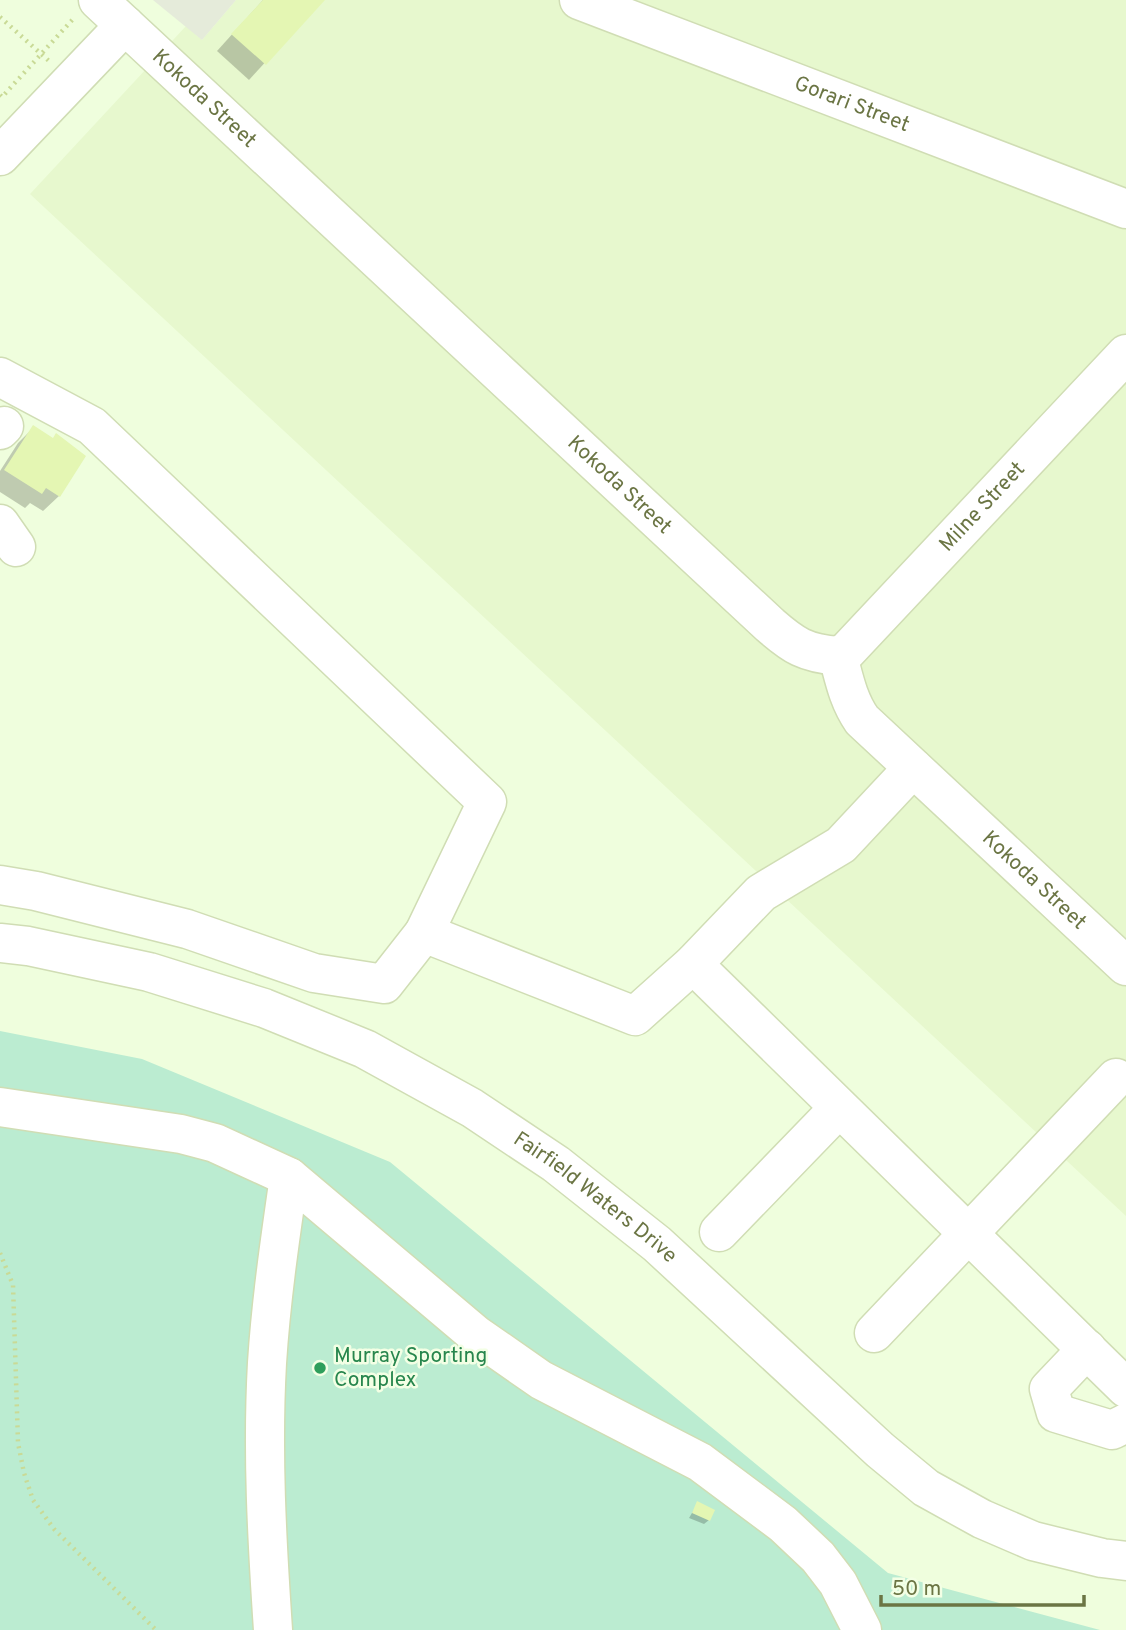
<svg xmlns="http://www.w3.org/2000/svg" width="1126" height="1630" font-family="Overpass,sans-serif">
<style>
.residential{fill:#e7f8ce}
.industrial{fill:#e5ebda}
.green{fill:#bbecd1}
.shadow{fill:#0003}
.building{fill:#e4f6b3}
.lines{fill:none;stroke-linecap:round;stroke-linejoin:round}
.minor-casing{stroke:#d0ddb4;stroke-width:41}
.path{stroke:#c9da96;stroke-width:4.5;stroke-dasharray:2 5;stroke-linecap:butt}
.minor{stroke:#fff;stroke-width:38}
.leisure-dot{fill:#2e9e5b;stroke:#f3ffe5;stroke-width:2.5}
.labels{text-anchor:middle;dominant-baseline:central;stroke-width:5;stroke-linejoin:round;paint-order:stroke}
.street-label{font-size:21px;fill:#6b7544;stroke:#f3ffe5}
.leisure-label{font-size:21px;fill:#27864d;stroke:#f3ffe5;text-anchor:start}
</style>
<rect width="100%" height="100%" fill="#effedd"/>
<!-- residential -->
<path class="residential" d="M236 0H1126V1216L30 194 186 26 202 40Z"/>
<!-- industrial -->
<path class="industrial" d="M153 0H236L202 40Z"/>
<!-- green -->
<path class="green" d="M0 1031 142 1059 390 1162 888 1573 1100 1630H0Z"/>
<!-- shadow -->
<g class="shadow">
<path d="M263 0H322L249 80 217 51Z"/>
<path d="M33 428 52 440 59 496 43 511 30 503 25 508 0 492V471L18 443Z"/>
<path d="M698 1503 709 1520 704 1524 689 1518Z"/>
</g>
<!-- building -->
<g class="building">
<path d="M263 0H325L266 65 231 34Z"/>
<path d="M33 425 53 438 56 433 86 456 60 497 46 488 42 494 4 470Z"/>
<path d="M697 1501 715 1510 710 1521 692 1513Z"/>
</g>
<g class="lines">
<defs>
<g id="minor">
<path id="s1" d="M98 0 770 625C794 646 805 653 838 656"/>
<path id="s2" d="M579 0 1126 209"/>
<path d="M0 156 125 25"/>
<path d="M0 377 92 426 487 802 424 933"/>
<path d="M0 430 4 426"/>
<path d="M0 524 16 547"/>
<path id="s3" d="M838 656C844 678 848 700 862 720L1126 966"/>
<path id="s4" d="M838 656 847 651 1126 354"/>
<path d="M0 885 36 891 187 929 314 973 384 984 424 933 635 1016 693 964 761 893 841 845 913 768"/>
<path id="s5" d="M0 943 28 946 149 972 264 1008 365 1049 472 1108 556 1164 657 1244 880 1450 926 1488 982 1519 1033 1541 1102 1558 1126 1561"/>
<path d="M693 964 1126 1388"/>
<path d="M0 1107 181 1134 215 1143 289 1177 475 1334 541 1380 700 1462 783 1524 818 1557 838 1583 862 1630"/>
<path d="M719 1232 839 1108"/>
<path d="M874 1333 1116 1078"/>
<path d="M1087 1349 1049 1389 1056 1413 1112 1430 1126 1423"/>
<path d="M273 1630C267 1541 262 1452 267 1363 271 1301 280 1239 289 1177"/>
</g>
</defs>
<!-- minor casing -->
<use href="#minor" class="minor-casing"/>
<!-- path -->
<g class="path">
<path d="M0 17 49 61"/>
<path d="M0 95 2 97 74 18"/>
<path d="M0 1253 13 1285 18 1443 24 1473 33 1500 54 1529 156 1630"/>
</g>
<!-- minor -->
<use href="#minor" class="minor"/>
</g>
<!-- markers -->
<circle class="leisure-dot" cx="320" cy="1368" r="7"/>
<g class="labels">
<!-- street labels -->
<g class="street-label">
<text stroke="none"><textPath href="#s1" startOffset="145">Kokoda Street</textPath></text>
<text stroke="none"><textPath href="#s2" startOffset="292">Gorari Street</textPath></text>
<text stroke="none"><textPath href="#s1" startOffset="712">Kokoda Street</textPath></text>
<text stroke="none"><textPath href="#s4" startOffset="208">Milne Street</textPath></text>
<text stroke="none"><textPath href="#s3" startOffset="304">Kokoda Street</textPath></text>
<text stroke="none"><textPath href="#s5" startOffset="656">Fairfield Waters Drive</textPath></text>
</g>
<!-- leisure labels -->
<g class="leisure-label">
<text x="334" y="1356">Murray Sporting<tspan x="334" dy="24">Complex</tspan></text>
</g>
</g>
<!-- scale -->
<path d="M881 1595v10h203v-10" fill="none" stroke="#6b7544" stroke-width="3.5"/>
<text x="892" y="1595" font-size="21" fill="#6b7544" stroke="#f3ffe5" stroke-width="5" paint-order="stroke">50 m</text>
</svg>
